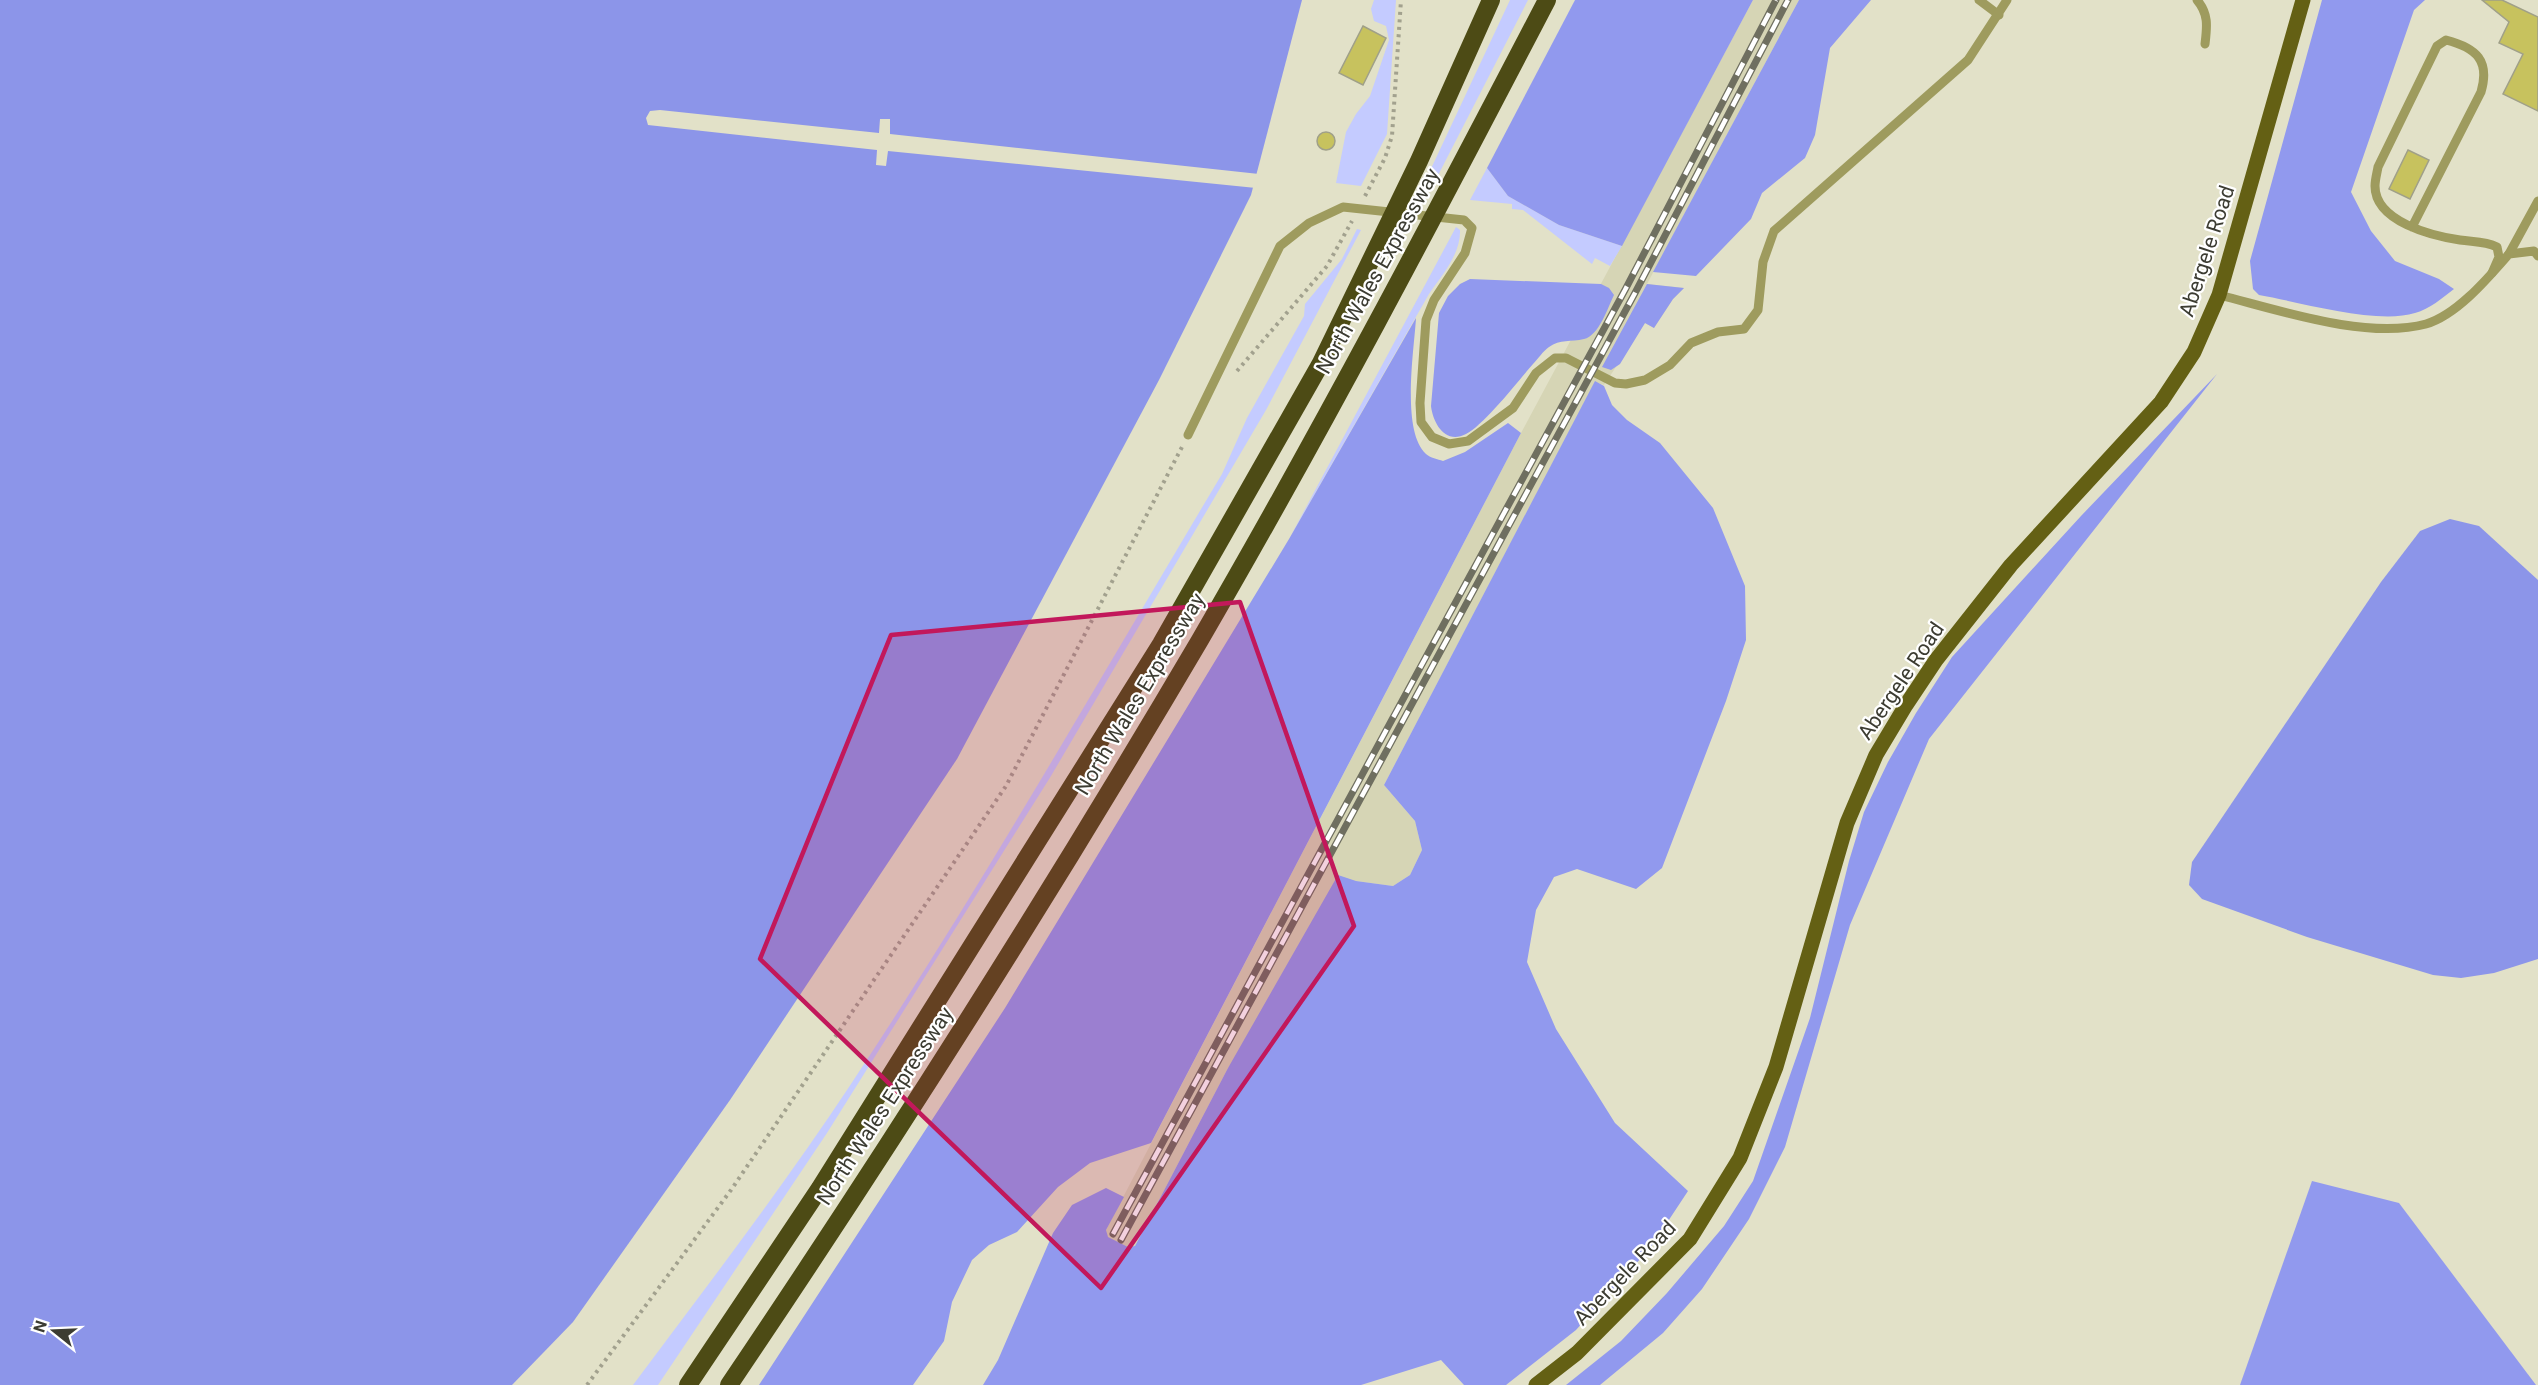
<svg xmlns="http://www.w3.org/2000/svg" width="2538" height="1385" font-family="Roboto,sans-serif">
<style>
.built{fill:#d6d5b5}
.green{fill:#c4cbff}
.forest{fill:#9199ee}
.water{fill:#8c95e9}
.pier{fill:#e2e1c8}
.building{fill:#c7c25e;stroke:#a0a088;stroke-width:1.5}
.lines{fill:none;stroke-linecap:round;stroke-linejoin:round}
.path{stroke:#a2a18e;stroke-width:4;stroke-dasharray:3 4.5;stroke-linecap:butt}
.lane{stroke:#9e9b5e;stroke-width:9}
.primary{stroke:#646014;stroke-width:15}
.highway{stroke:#4d4b15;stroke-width:18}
.rail-casing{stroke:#6f6f60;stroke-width:7}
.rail{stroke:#fff;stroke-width:4.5;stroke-dasharray:14;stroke-linecap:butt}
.marked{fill:#c2185b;fill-opacity:0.2;stroke:#c2185b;stroke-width:4.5;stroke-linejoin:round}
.labels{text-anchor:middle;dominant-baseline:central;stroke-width:4.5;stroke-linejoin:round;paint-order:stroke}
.street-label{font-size:21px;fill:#3c3c32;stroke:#fff}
</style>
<rect width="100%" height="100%" fill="#e2e1c8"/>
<!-- built -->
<path class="built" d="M1753 0H1799L1647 284 1684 288 1673 299 1654 328 1645 323 1604 385 1595 382 1384 785 1415 821 1422 850 1410 875 1393 886 1356 881 1228 1068 1135 1246 1128 1247 1107 1237 1106 1230 1521 433Z"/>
<!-- green -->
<g class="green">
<path d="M1374 0H1396L1387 134 1361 186 1336 183 1346 132 1356 114 1370 96 1389 40 1386 26 1374 21 1371 9Z"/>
<path d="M1510 0H1528L1430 191 1421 190Z"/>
<path d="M1487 168 1508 196 1559 225 1622 246 1610 266 1595 258 1592 264 1523 210 1512 209V204L1470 200Z"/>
<path d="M1456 227 1460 230C1461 254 1442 275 1429 294L1289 539Z"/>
<path d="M1357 229 1361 230 1266 410 1051 776 827 1133 658 1385H633C707 1286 783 1187 851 1084 982 886 1100 678 1222 474L1247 418 1304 316 1305 304 1342 259Z"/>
</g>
<!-- forest -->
<g class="forest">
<path d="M1575 0H1753L1622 246 1559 225 1508 196 1487 168Z"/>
<path d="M1799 0H1871L1830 48 1815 135 1805 158 1762 193 1751 219 1696 276 1653 272Z"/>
<path d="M2322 0H2425L2414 10 2351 192 2371 231 2395 261 2439 279 2454 289C2442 298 2430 309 2415 313 2377 325 2300 302 2259 295L2253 289 2250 261Z"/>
<path d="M1470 279 1601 284 1609 288 1614 295C1608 307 1599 336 1584 339 1571 342 1560 339 1549 347 1543 351 1538 359 1533 364 1519 380 1484 425 1466 434 1445 445 1433 423 1431 406L1439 313 1448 296 1460 284Z"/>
<path d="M1647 284 1684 288 1673 299 1654 328 1645 323 1620 364 1611 370 1602 367Z"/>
<path d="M1416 318C1414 351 1401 431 1426 454 1430 458 1438 459 1443 461L1465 452 1508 423 1521 433 1151 1143 1090 1163 1058 1187 1017 1232 989 1245 972 1260 952 1302 944 1341 913 1385H759L1005 1008 1289 539Z"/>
<path d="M2217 374 1929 739 1850 925 1785 1147 1749 1219 1702 1289 1663 1333 1600 1385H1566L1621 1341 1667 1293 1724 1226 1753 1181 1810 1018 1849 861 1864 812 1888 762 1916 713 1952 657 2081 516Z"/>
<path d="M1595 381 1604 386 1612 405 1627 420 1660 443 1713 508 1745 586 1746 640 1726 701 1662 868 1636 889 1577 869 1554 877 1536 910 1527 962 1556 1029 1615 1123 1688 1191 1651 1247 1576 1330 1506 1385H1464L1441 1360 1361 1385H983L998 1360 1053 1233 1072 1205 1106 1188 1124 1197 1106 1230 1108 1237 1128 1247 1135 1246 1228 1068 1338 875 1356 881 1393 886 1410 875 1422 850 1415 821 1384 785Z"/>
<path d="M2312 1181 2399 1203 2536 1385H2240Z"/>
</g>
<!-- water -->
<g class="water">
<path d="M0 0H1302L1251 195 1159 380 957 759 730 1100 573 1322 512 1385H0Z"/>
<path d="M2450 519 2479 526 2538 580V959L2494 973 2461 978 2433 975 2307 937 2202 899 2189 885 2192 862 2381 582 2420 531Z"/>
</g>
<!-- pier -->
<path class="pier" d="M660 110 879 133 880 119H890V134L1259 174 1256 188 888 151 886 166 876 165 877 150 648 125 646 118 650 111Z"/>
<!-- building -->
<g class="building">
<path d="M2482 0H2502L2538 17V111L2503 94 2523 54 2499 43 2509 22Z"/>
<path d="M1363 26 1386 38 1363 85 1339 73Z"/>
<circle cx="1326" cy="141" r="9"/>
<path d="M2408 150 2429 160 2410 199 2389 189Z"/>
</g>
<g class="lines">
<!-- path -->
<g class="path">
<path d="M1365 196 1385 158 1392 136 1401 0"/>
<path d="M1237 371 1327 266 1352 221"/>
<path d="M587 1385 731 1190 1006 786 1183 445"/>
</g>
<!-- lane -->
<g class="lane">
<path d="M1979 0 1999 15"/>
<path d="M2197 0C2209 14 2207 27 2205 44"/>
<path d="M2412 227 2481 92C2490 61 2477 48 2446 40L2437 46 2378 167C2377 173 2375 180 2375 186 2375 222 2433 236 2460 240 2473 242 2485 241 2497 247L2499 257 2492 273"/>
<path d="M2509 254 2538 201"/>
<path d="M2219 295C2279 310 2366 340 2426 324 2457 315 2488 278 2509 254L2534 251 2538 256"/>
<path d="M1188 435 1280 246 1309 223 1343 207 1464 220 1472 228 1465 253 1434 300 1426 320 1420 403 1421 422 1432 437 1449 444 1468 441 1513 408 1536 373 1555 358H1566L1615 383 1626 384 1645 380 1670 365 1691 343 1718 332 1744 329 1758 310 1763 262 1774 231 1968 60 2007 0"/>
</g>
<!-- primary -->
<path class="primary" d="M1536 1385 1577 1353 1690 1239 1740 1158 1776 1067 1847 823 1876 755 1906 705 1936 660 2011 565 2161 402 2194 352 2219 295 2303 0"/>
<!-- highway -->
<g class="highway">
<path d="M688 1385 820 1188 1161 644 1321 363 1419 161 1491 0"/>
<path d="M729 1385C893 1142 1051 893 1200 640 1322 430 1435 215 1547 0"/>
</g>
<defs>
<g id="rail">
<path d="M1113 1234 1625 290 1776 0"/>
<path d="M1121 1240 1635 293 1788 0"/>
</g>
</defs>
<!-- rail casing -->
<use href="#rail" class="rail-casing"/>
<!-- rail -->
<use href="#rail" class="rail"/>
</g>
<!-- marked area -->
<path class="marked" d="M1240 602 1354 926 1101 1288 760 959 891 635Z"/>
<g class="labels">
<!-- street labels -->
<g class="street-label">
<text transform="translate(2207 251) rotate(-72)">Abergele Road</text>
<text transform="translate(1378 271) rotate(-61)">North Wales Expressway</text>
<text transform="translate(1901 681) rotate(-56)">Abergele Road</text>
<text transform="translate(1140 694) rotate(-59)">North Wales Expressway</text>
<text transform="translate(885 1106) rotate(-57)">North Wales Expressway</text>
<text transform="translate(1625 1273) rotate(-46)">Abergele Road</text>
</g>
</g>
<!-- north arrow -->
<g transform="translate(54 1331) rotate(288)" stroke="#ffffff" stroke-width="4.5" paint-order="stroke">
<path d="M0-4.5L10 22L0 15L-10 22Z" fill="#3c3c32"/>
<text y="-9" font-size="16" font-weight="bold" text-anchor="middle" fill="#3c3c32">N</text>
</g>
</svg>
